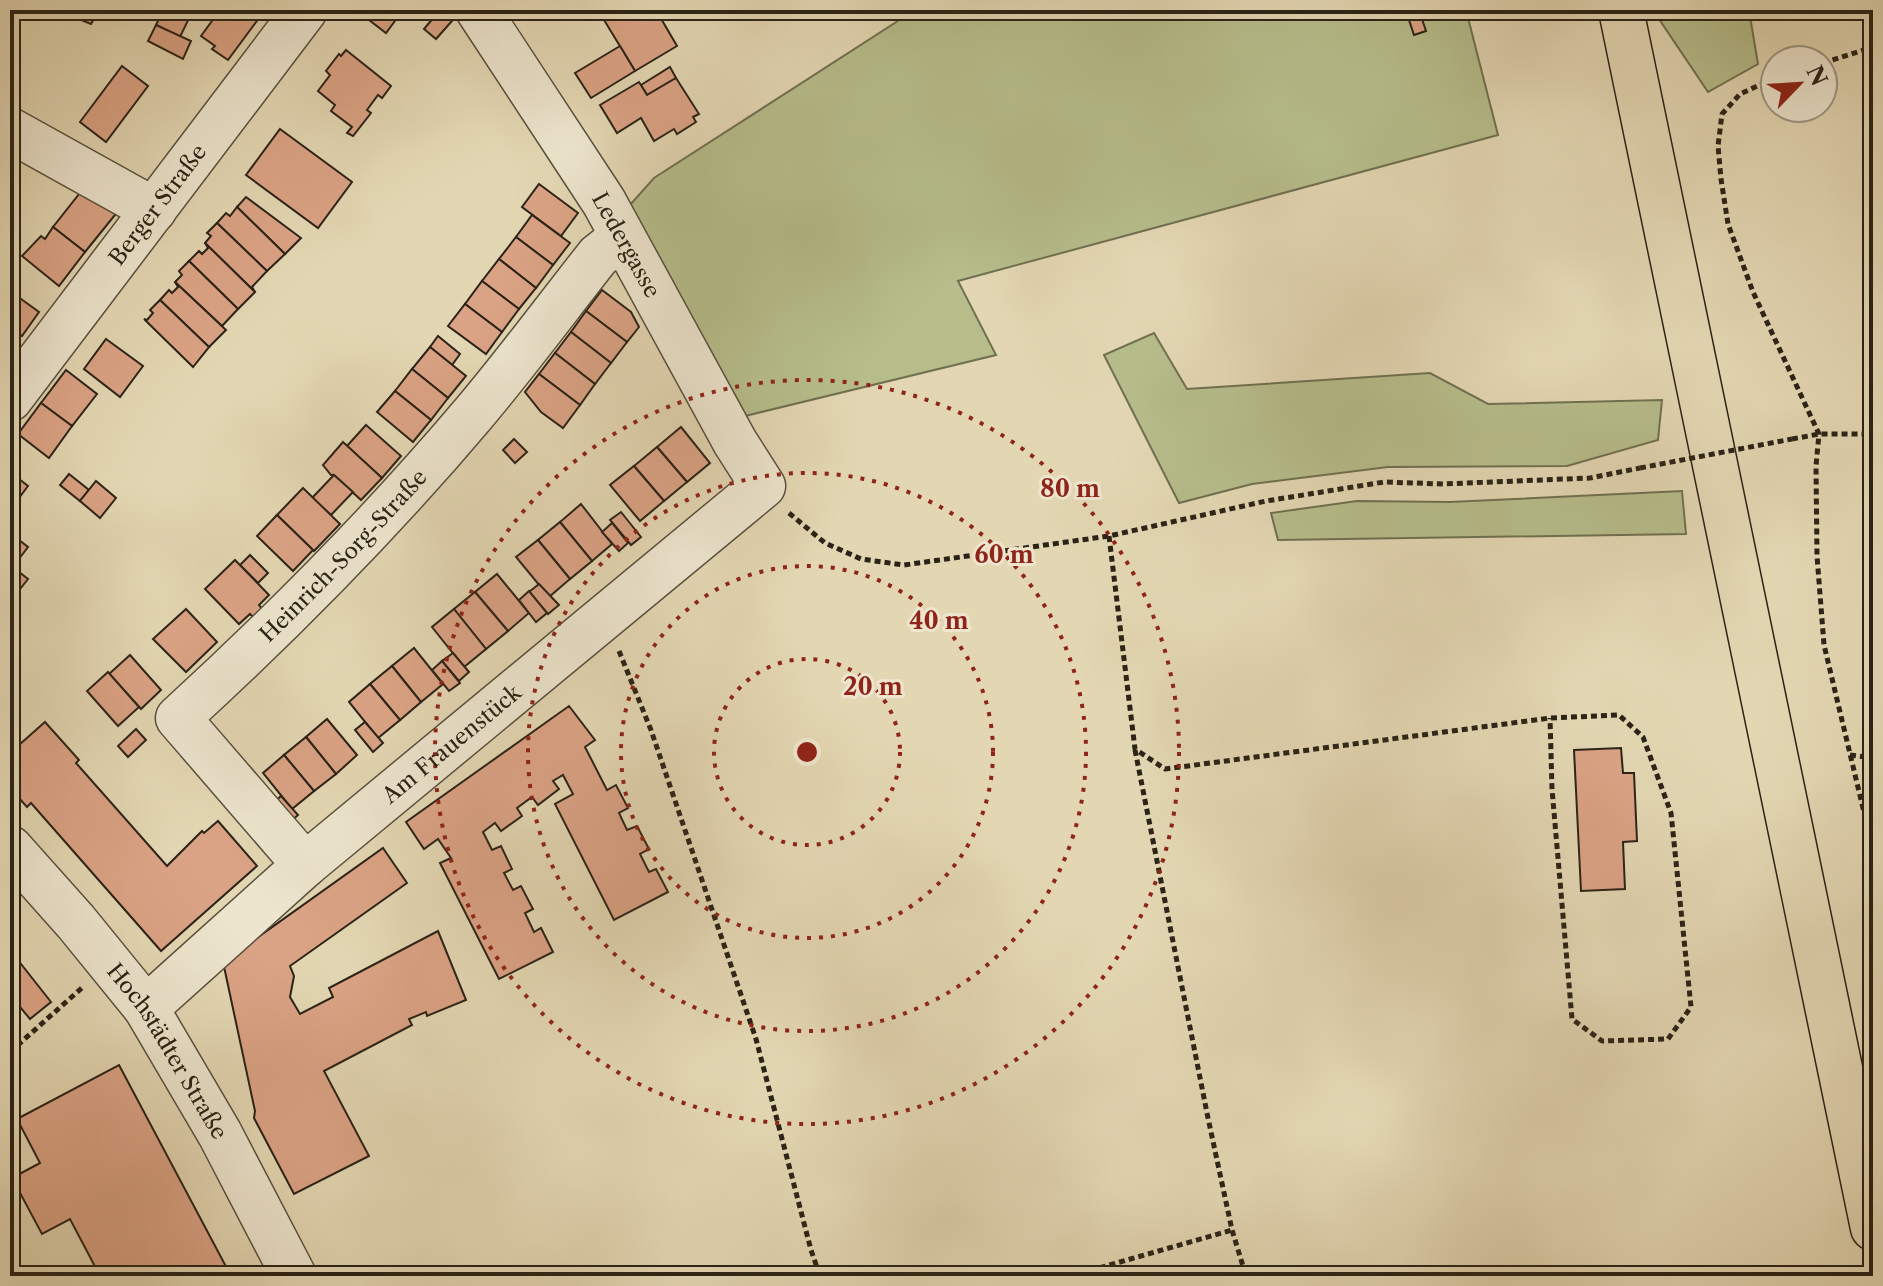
<svg xmlns="http://www.w3.org/2000/svg" width="1883" height="1286" font-family="'Libre Caslon Text',serif">
<style>
.green{fill:#b6bd8b;stroke:#707051;stroke-width:2}
.building{fill:#dba385;stroke:#2b2317;stroke-width:2}
.lines{fill:none;stroke-linecap:round;stroke-linejoin:round}
.minor-casing{stroke:#59503e;stroke-width:47}
.major-casing{stroke:#2b2317;stroke-width:47}
.path{stroke:#2b2317;stroke-width:5;stroke-dasharray:6 4;stroke-linecap:butt}
.minor{stroke:#ede5ce;stroke-width:44}
.major{stroke:#e3d7b3;stroke-width:44}
.path-bridge{stroke:#2b2317;stroke-width:5;stroke-dasharray:6 4;stroke-linecap:butt}
.ring{fill:none;stroke:#8f2418;stroke-width:4;stroke-dasharray:4 8}
.labels{text-anchor:middle;dominant-baseline:central;stroke-width:6;stroke-linejoin:round;paint-order:stroke}
.street-label{font-size:22px;fill:#2b2317;stroke:#ede5ce}
.centre{fill:#8f2418;stroke:#ede5ce;stroke-width:4}
.ring-label{font-size:24px;text-anchor:middle;font-weight:bold;fill:#8f2418;stroke:#ede5ce;stroke-width:6;stroke-linejoin:round;paint-order:stroke}
</style>
<rect width="100%" height="100%" fill="#e3d7b3"/>
<filter id="stains"><feTurbulence type="fractalNoise" baseFrequency=".0025" numOctaves="4"/><feColorMatrix values="0 0 0 0 .2 0 0 0 0 .09 0 0 0 0 .02 0 0 0 .5 -.17"/></filter>
<radialGradient id="worn" r=".72"><stop offset=".6" stop-color="#630" stop-opacity="0"/><stop offset="1" stop-color="#630" stop-opacity=".3"/></radialGradient>
<!-- green -->
<g class="green">
<path d="M915 10H1466L1498 135 958 281 996 355 745 416 630 205 654 178Z"/>
<path d="M1657 10H1749L1758 64 1708 92 1659 19Z"/>
<path d="M1154 333 1187 389 1430 373 1488 404 1662 400 1658 440 1567 466 1388 467 1252 484 1179 503 1104 355Z"/>
<path d="M1682 491 1686 534 1278 540 1271 513 1357 501 1450 502Z"/>
</g>
<!-- building -->
<g class="building">
<path d="M70 10H99L91 24 76 18 78 13Z"/>
<path d="M163 10H193L180 37 156 25Z"/>
<path d="M220 10H265L228 60 212 49 215 46 201 36Z"/>
<path d="M356 10H403L386 33Z"/>
<path d="M440 10H456L459 13 436 39 424 29Z"/>
<path d="M598 10H656L677 46 635 71Z"/>
<path d="M1419 10 1426 31 1414 35 1406 11Z"/>
<path d="M156 25 191 41 183 59 148 41Z"/>
<path d="M620 46 635 71 591 98 575 73Z"/>
<path d="M346 50 391 86 382 98 378 95 367 110 371 113 353 136 347 133 352 127 331 111 335 105 318 91 330 75 326 71 339 54 341 56Z"/>
<path d="M122 66 148 86 106 142 80 122Z"/>
<path d="M670 67 676 78 647 95 641 85Z"/>
<path d="M676 78 699 114 693 117 696 122 677 134 674 129 654 141 641 118 617 133 600 105 639 82 647 95Z"/>
<path d="M280 129 352 182 318 228 246 175Z"/>
<path d="M539 184 578 213 561 236 522 207Z"/>
<path d="M83 189 119 210 85 252 53 227Z"/>
<path d="M246 197 301 238 285 254 237 207Z"/>
<path d="M237 207 285 254 267 271 217 223 226 213 230 216Z"/>
<path d="M532 215 570 243 553 265 516 237Z"/>
<path d="M217 223 267 271 252 287 255 292 205 243 211 236 207 233Z"/>
<path d="M53 227 85 252 59 286 22 256 41 236 45 239Z"/>
<path d="M516 237 553 265 536 288 499 259Z"/>
<path d="M205 243 255 292 238 309 189 261 199 251 202 254 208 248Z"/>
<path d="M499 259 536 288 519 309 482 281Z"/>
<path d="M189 261 238 309 222 326 175 282 182 275 179 271Z"/>
<path d="M482 281 519 309 502 332 465 304Z"/>
<path d="M175 282 226 330 209 347 160 300 169 290 172 293 178 287Z"/>
<path d="M602 290 631 312 639 327 627 342 586 311Z"/>
<path d="M10 291 39 312 22 336 10 327Z"/>
<path d="M160 300 209 347 193 367 144 319 147 320 153 313 150 310Z"/>
<path d="M465 304 502 332 486 354 448 326Z"/>
<path d="M586 311 627 342 611 363 571 332Z"/>
<path d="M571 332 611 363 595 384 555 353Z"/>
<path d="M438 336 460 354 452 365 430 347Z"/>
<path d="M106 339 143 366 120 397 84 369Z"/>
<path d="M430 347 466 376 448 398 412 369Z"/>
<path d="M555 353 595 384 580 405 539 374Z"/>
<path d="M412 369 448 398 431 420 395 391Z"/>
<path d="M66 370 97 394 72 426 41 403Z"/>
<path d="M539 374 580 405 563 428 541 412 525 392Z"/>
<path d="M395 391 431 420 413 442 377 412Z"/>
<path d="M41 403 72 426 49 458 18 434Z"/>
<path d="M366 425 401 456 382 478 347 446Z"/>
<path d="M681 427 710 463 687 482 657 447Z"/>
<path d="M514 439 527 452 515 463 503 450Z"/>
<path d="M343 442 382 478 361 500 334 475H331L323 465Z"/>
<path d="M657 447 687 482 664 501 634 466Z"/>
<path d="M634 466 664 501 640 521 610 485Z"/>
<path d="M10 472 28 486 10 510Z"/>
<path d="M69 474 89 490 80 501 60 485Z"/>
<path d="M334 475 353 492 331 515 312 498Z"/>
<path d="M96 481 116 498 100 518 80 501Z"/>
<path d="M303 488 340 524 314 551 277 515Z"/>
<path d="M581 504 612 544 592 561 560 522Z"/>
<path d="M621 512 641 537 631 545 610 520Z"/>
<path d="M277 515 313 550 293 571 257 536Z"/>
<path d="M560 522 592 561 570 579 538 540Z"/>
<path d="M612 523 628 543 619 551 602 532Z"/>
<path d="M10 533 28 547 13 567 10 565Z"/>
<path d="M538 540 570 579 549 597 516 557Z"/>
<path d="M250 555 268 573 258 583 240 565Z"/>
<path d="M235 560 269 595 259 605 263 610 254 618 250 614 239 624 205 589Z"/>
<path d="M10 565 28 579 17 593 10 588Z"/>
<path d="M497 574 529 613 508 631 475 592Z"/>
<path d="M539 584 559 605 548 614 529 592Z"/>
<path d="M529 591 547 613 536 622 519 600Z"/>
<path d="M475 592 508 631 486 649 454 609Z"/>
<path d="M186 609 217 642 186 672 153 639Z"/>
<path d="M454 609 486 649 464 667 432 627Z"/>
<path d="M414 648 443 684 421 702 392 666Z"/>
<path d="M453 653 469 672 459 681 442 661Z"/>
<path d="M130 655 161 690 141 709 109 674Z"/>
<path d="M442 661 460 683 449 691 432 670Z"/>
<path d="M392 666 421 702 400 720 370 684Z"/>
<path d="M108 672 139 707 118 726 87 691Z"/>
<path d="M370 684 400 720 378 738 349 702Z"/>
<path d="M569 706 595 740 585 747 607 790 616 785 628 808 619 813 627 830 637 826 649 849 640 854 649 872 656 869 668 892 614 920 555 804 573 794 563 775 553 781 559 789 538 805 532 797 517 808 522 816 501 831 495 823 483 832 492 850 501 846 512 869 504 873 513 890 521 886 533 909 525 913 534 932 541 928 553 952 499 979 440 863 451 858 438 839 424 849 406 822Z"/>
<path d="M327 719 357 755 336 774 306 737Z"/>
<path d="M45 722 79 760 76 763 167 866 202 831 204 833 218 821 257 866 161 951 31 803 27 807 10 788V753Z"/>
<path d="M365 722 383 743 373 752 355 730Z"/>
<path d="M136 729 146 740 128 757 118 746Z"/>
<path d="M306 737 336 774 314 791 284 755Z"/>
<path d="M1621 748 1623 773H1634L1637 841 1623 842 1625 889 1581 891 1574 750Z"/>
<path d="M284 755 314 791 292 809 263 773Z"/>
<path d="M281 796 298 815 287 825 271 805Z"/>
<path d="M383 848 407 883 290 966 294 976 290 997 300 1014 333 997 329 988 438 931 466 1000 427 1016 426 1012 409 1019 412 1025 324 1071 369 1156 294 1194 254 1118 255 1111 223 962Z"/>
<path d="M10 950 51 1002 30 1019 10 995Z"/>
<path d="M119 1065 231 1276H100L70 1219 42 1234 12 1178 40 1163 17 1119Z"/>
</g>
<g class="lines">
<defs>
<g id="minor">
<path d="M10 130 154 210"/>
<path id="s1" d="M10 399 305 10"/>
<path id="s2" d="M10 848 76 922 146 1008 220 1134 294 1276"/>
<path id="s3" d="M305 865 178 718C283 622 382 522 474 413 517 362 557 308 598 256L622 237"/>
<path id="s4" d="M146 1008 305 865 763 486 735 442 604 202 478 10"/>
</g>
<path id="major" d="M1621 10 1873 1228"/>
</defs>
<!-- minor casing -->
<use href="#minor" class="minor-casing"/>
<!-- major casing -->
<use href="#major" class="major-casing"/>
<!-- path -->
<g class="path">
<path d="M1823 63 1873 47"/>
<path d="M1775 78 1740 94 1722 114 1718 146 1721 179 1728 224 1753 292 1819 434 1816 466 1817 556 1824 645 1873 850"/>
<path d="M1792 439 1819 434H1873"/>
<path d="M789 513 825 543 861 559 904 565 1109 536 1266 501 1384 482 1443 484 1590 478 1640 468"/>
<path d="M1109 536 1135 749 1165 769 1550 718 1619 715 1643 737 1671 813 1691 1007 1668 1039 1602 1041 1572 1019 1552 789 1550 718"/>
<path d="M619 651 651 730 756 1039 811 1250 820 1276"/>
<path d="M1135 750 1208 1118 1232 1230 1246 1276"/>
<path d="M1850 755 1873 758"/>
<path d="M10 1052 84 986"/>
<path d="M1071 1276 1232 1230"/>
</g>
<!-- minor -->
<use href="#minor" class="minor"/>
<!-- major -->
<use href="#major" class="major"/>
<!-- path-bridge -->
<path class="path-bridge" d="M1640 468 1792 439"/>
</g>
<!-- distance rings -->
<g class="ring">
<circle cx="807" cy="752" r="93"/>
<circle cx="807" cy="752" r="186"/>
<circle cx="807" cy="752" r="279"/>
<circle cx="807" cy="752" r="372"/>
</g>
<g class="labels">
<!-- street labels -->
<g class="street-label">
<text stroke="none"><textPath href="#s1" startOffset="244">Berger Straße</textPath></text>
<text transform="translate(626 245) rotate(61)">Ledergasse</text>
<text stroke="none"><textPath href="#s3" startOffset="426">Heinrich-Sorg-Straße</textPath></text>
<text stroke="none"><textPath href="#s4" startOffset="404">Am Frauenstück</textPath></text>
<text stroke="none"><textPath href="#s2" startOffset="258">Hochstädter Straße</textPath></text>
</g>
</g>
<circle cx="807" cy="752" r="12" class="centre"/>
<g class="ring-label">
<text x="1070" y="497">80 m</text>
<text x="1004" y="563">60 m</text>
<text x="939" y="629">40 m</text>
<text x="873" y="695">20 m</text>
</g>
<!-- margin -->
<rect width="1883" height="1286" fill="none" stroke="#e3d7b3" stroke-width="40"/>
<rect x="12" y="12" width="1859" height="1262" fill="none" stroke="#2b2317" stroke-width="4"/>
<rect x="20" y="20" width="1843" height="1246" fill="none" stroke="#2b2317" stroke-width="2"/>
<!-- north arrow -->
<g transform="translate(1799 84) rotate(65)"><circle r="38" fill="#ede5ce" stroke="#9f9785" stroke-width="2"/>
<path d="M0-6L14 30L0 20L-14 30Z" fill="#8f2418"/>
<text y="-12" font-size="22" font-weight="bold" text-anchor="middle" fill="#2b2317">N</text>
</g>
<rect width="100%" height="100%" filter="url(#stains)"/>
<rect width="100%" height="100%" fill="url(#worn)"/>
</svg>
